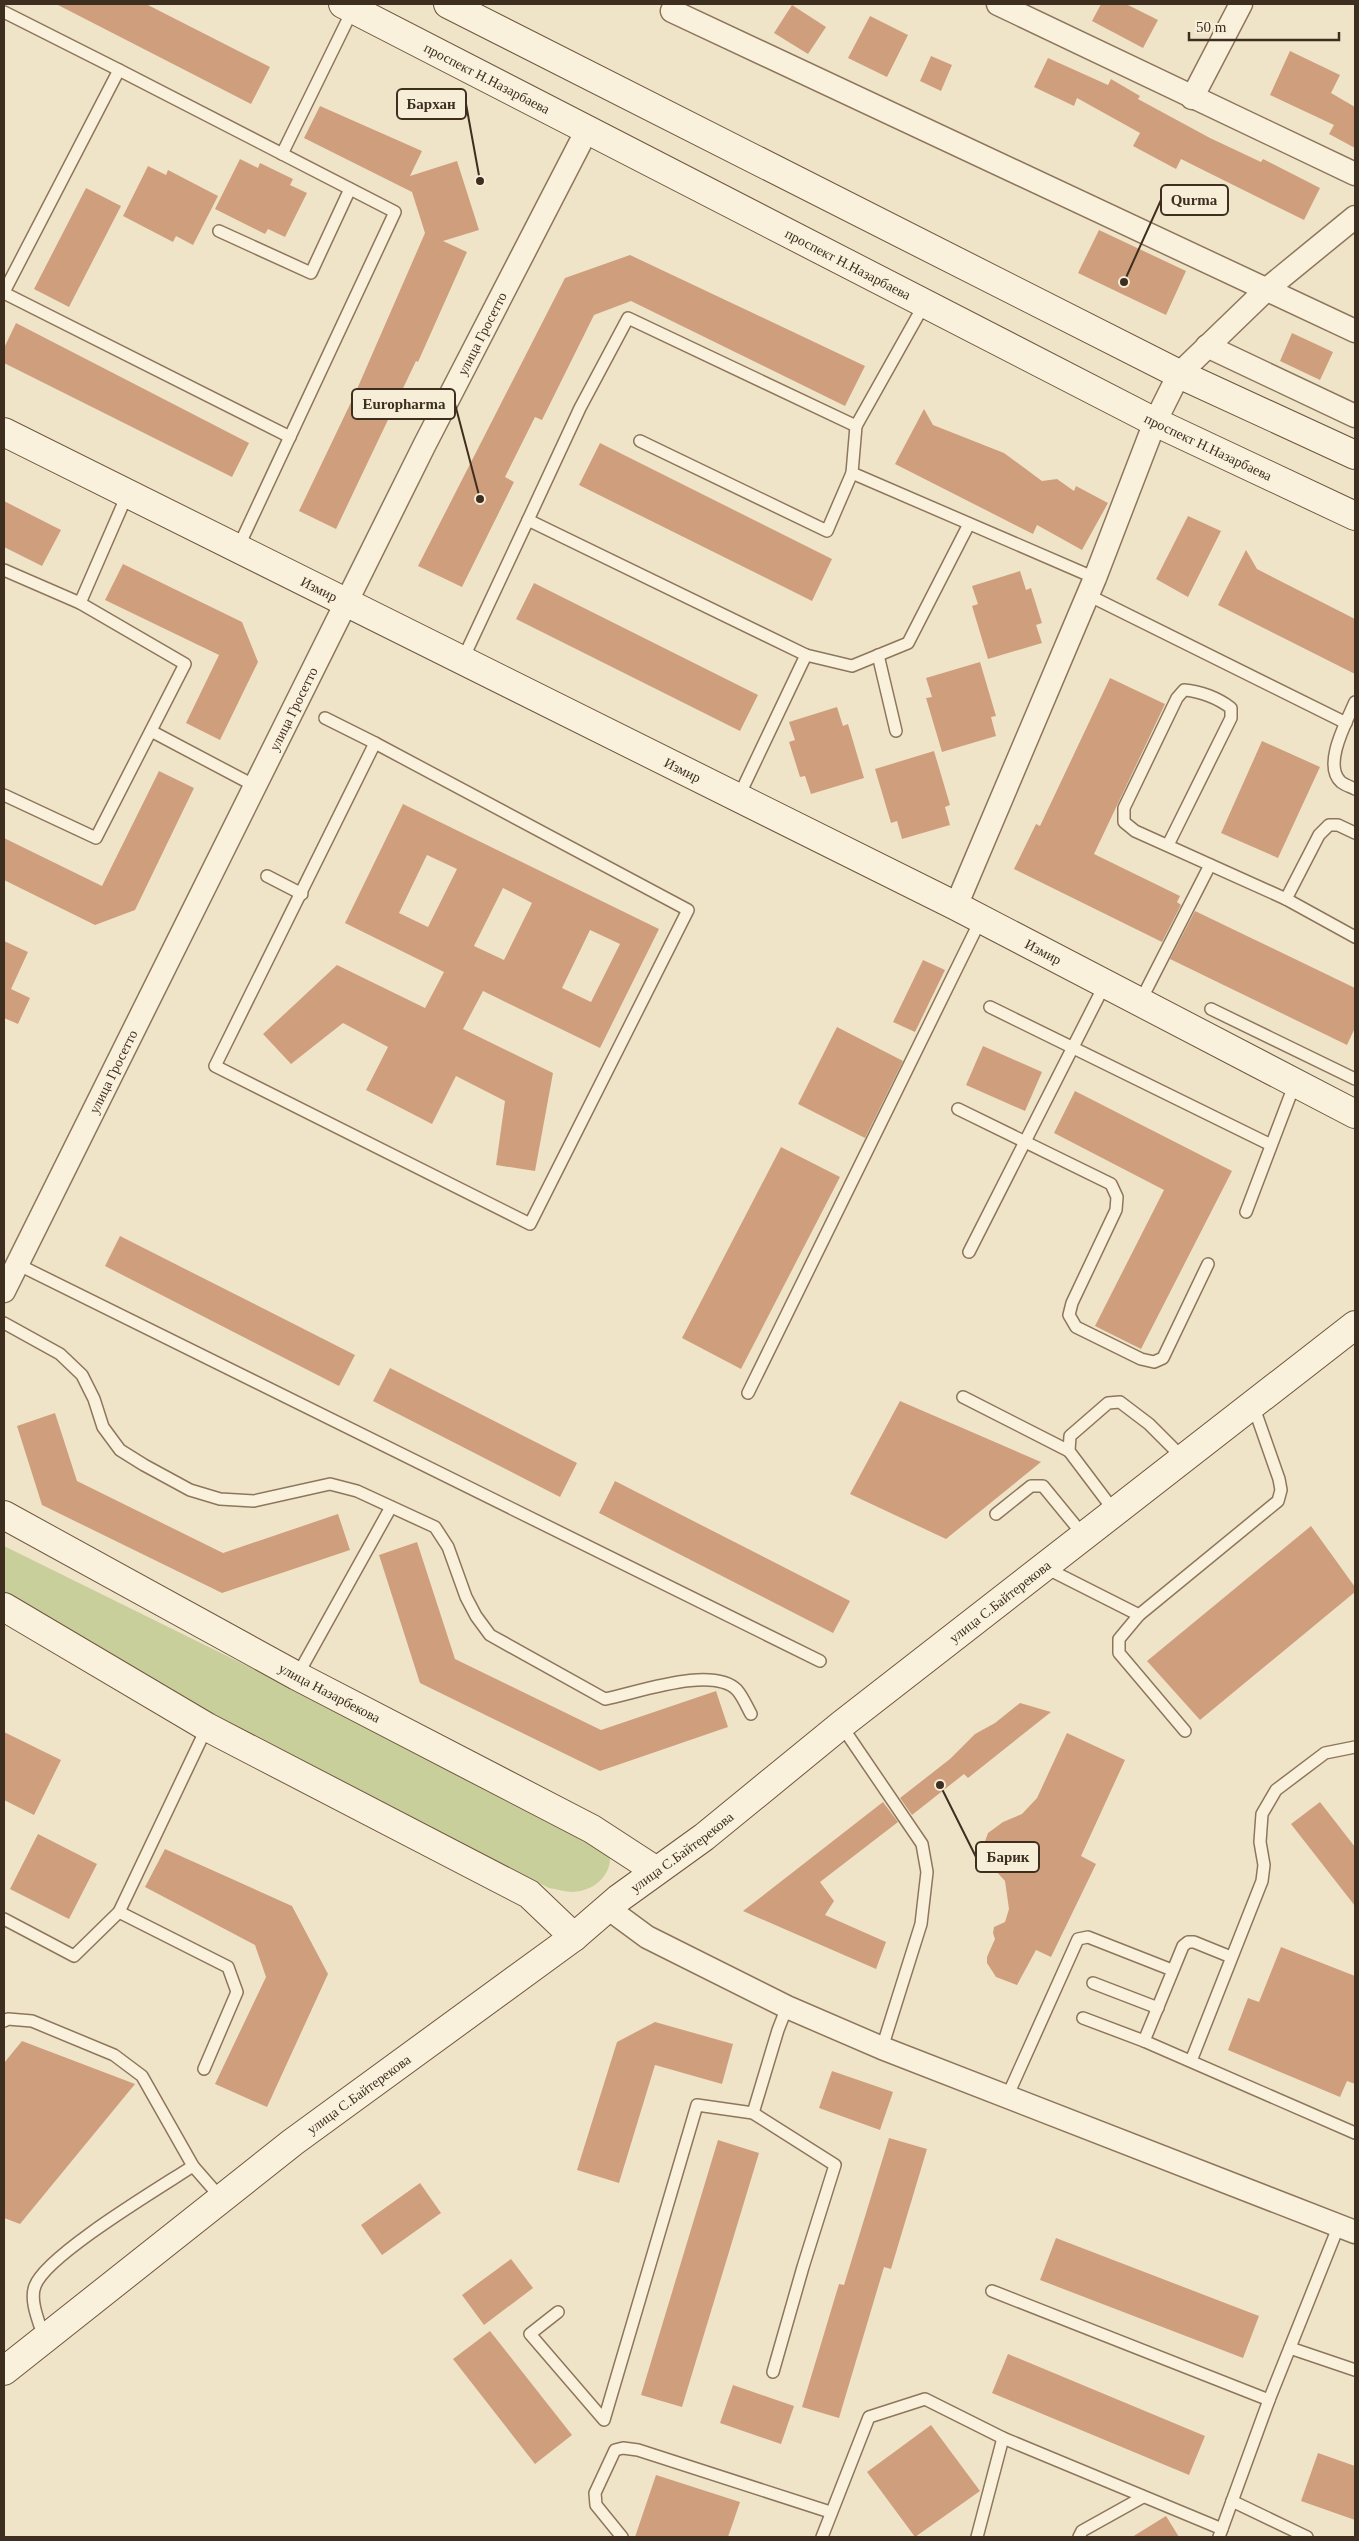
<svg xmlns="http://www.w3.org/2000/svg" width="1359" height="2541" font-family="'Times New Roman',serif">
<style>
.green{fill:#c9cf9b}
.building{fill:#cf9f7d;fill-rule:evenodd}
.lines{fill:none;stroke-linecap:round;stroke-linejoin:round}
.lane-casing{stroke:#8d765c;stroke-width:14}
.street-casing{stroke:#8d765c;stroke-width:25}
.secondary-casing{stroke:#6f573f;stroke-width:30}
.lane{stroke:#faf1dc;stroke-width:11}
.street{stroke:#faf1dc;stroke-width:22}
.secondary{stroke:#faf1dc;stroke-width:28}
.labels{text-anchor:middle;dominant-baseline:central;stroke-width:5;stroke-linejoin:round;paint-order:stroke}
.street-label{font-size:14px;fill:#3d2e20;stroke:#f7eed8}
.leader{fill:none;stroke:#3d2e20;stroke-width:2}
.callout-dot{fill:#3d2e20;stroke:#f7eed8;stroke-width:2}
.callout{fill:#f7eed8;stroke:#3d2e20;stroke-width:2}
.callout-label{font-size:15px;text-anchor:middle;font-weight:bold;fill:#3d2e20}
</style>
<rect width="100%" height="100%" fill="#f0e4c8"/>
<!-- green -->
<path class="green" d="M4 1546 606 1843C619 1867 599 1891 573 1892 565 1892 557 1889 549 1888L4 1610Z"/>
<!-- building -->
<g class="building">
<path d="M56 4H146L270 67 251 104Z"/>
<path d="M1101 4H1126L1158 20 1143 48 1092 21Z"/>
<path d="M792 5 826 27 808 54 774 33Z"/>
<path d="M870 16 908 35 887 77 848 58Z"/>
<path d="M1290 51 1340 75 1331 93 1355 107V148L1329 134 1334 125 1270 95Z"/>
<path d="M931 56 952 65 941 91 920 81Z"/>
<path d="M1048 58 1108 85 1111 79 1140 96 1138 99 1210 138 1261 162 1263 159 1320 188 1304 220 1181 159 1176 169 1133 146 1140 133 1077 98 1074 106 1034 87Z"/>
<path d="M320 106 422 151 410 176 457 161 479 230 443 241 467 252 418 362 416 361 336 529 299 511 354 396 425 233 412 192 304 138Z"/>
<path d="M240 159 258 168 260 163 293 179 290 185 307 193 285 237 268 229 265 234 215 209Z"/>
<path d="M148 166 166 175 168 170 218 196 193 245 176 236 173 242 123 216Z"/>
<path d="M86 188 121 206 69 307 34 289Z"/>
<path d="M1099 230 1186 271 1166 315 1078 273Z"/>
<path d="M630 255 865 366 845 406 631 301 594 315 542 420 535 417 505 477 514 482 462 587 418 566 565 278Z"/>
<path d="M16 323 249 443 232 477 4 363V348Z"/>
<path d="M1292 333 1333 352 1320 380 1280 361Z"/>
<path d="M924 409 933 425 1004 453 1042 481 1057 479 1074 491 1076 486 1108 503 1082 550 1037 525 1033 534 895 464Z"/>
<path d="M600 443 832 559 812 601 579 485Z"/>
<path d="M4 501 61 530 42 566 4 547Z"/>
<path d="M1188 516 1221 531 1188 597 1156 579Z"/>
<path d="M1246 550 1257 569 1355 619V674L1218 605Z"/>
<path d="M123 564 242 622 258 662 220 740 186 723 219 655 105 600Z"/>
<path d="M1020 571 1026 590 1031 588 1042 623 1036 625 1042 643 988 659 972 606 978 604 972 586Z"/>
<path d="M534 583 758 695 740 731 516 619Z"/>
<path d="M980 662 996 716 991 717 996 736 942 752 926 698 932 697 926 678Z"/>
<path d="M1110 678 1165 704 1094 854 1180 896 1177 902 1181 905 1162 942 1014 869 1036 824 1040 826Z"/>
<path d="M837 707 843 726 848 724 864 778 811 794 805 776 800 777 789 742 795 740 789 722Z"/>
<path d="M1262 741 1320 767 1278 858 1221 833Z"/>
<path d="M934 751 950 805 945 807 950 825 902 839 897 821 891 823 875 769Z"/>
<path d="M159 771 194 788 135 910 95 925 4 880V838L102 886Z"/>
<path d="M403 804 659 929 600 1048 483 991 463 1029 553 1073 535 1171 496 1165 505 1101 456 1076 432 1124 366 1090 388 1047 343 1023 291 1064 263 1034 337 965 425 1008 444 972 345 923ZM427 855 457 869 428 927 399 913ZM503 888 532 903 504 960 474 946ZM590 930 620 944 591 1002 562 988Z"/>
<path d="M1195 911 1355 988V1028L1347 1045 1170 959Z"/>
<path d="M4 941 28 952 11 989 30 998 18 1024 4 1018Z"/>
<path d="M923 960 945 970 915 1032 893 1022Z"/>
<path d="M837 1027 903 1061 865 1138 798 1104Z"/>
<path d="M983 1046 1042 1072 1025 1111 966 1085Z"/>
<path d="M1075 1091 1232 1171 1141 1349 1095 1326 1164 1190 1054 1133Z"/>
<path d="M781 1147 840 1177 741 1369 682 1338Z"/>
<path d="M120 1236 355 1355 339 1386 105 1266Z"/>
<path d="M390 1368 577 1463 560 1497 373 1401Z"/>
<path d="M900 1401 1041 1462 946 1539 850 1494Z"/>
<path d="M55 1413 77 1481 223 1553 338 1514 350 1550 222 1593 42 1505 17 1426Z"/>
<path d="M615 1481 850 1601 833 1633 599 1513Z"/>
<path d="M1311 1526 1355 1587V1592L1200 1720 1147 1661Z"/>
<path d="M417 1542 455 1659 601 1730 716 1691 728 1727 600 1771 420 1683 379 1555Z"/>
<path d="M1020 1703 1051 1712 968 1778 964 1774 912 1815 900 1798 950 1759 975 1734 995 1723Z"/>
<path d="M4 1732 61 1760 34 1815 4 1800Z"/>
<path d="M1067 1733 1125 1760 1081 1856 1096 1864 1051 1957 1036 1950 1017 1985 996 1977 987 1963V1957L995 1939 993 1933 994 1927 1005 1922 1009 1909 1005 1881 986 1860 984 1844 988 1833 1003 1822 1022 1814 1037 1798Z"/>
<path d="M883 1802 898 1822 820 1882 834 1901 825 1915 886 1942 876 1969 743 1911Z"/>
<path d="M1320 1802 1355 1847V1906L1291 1824Z"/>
<path d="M38 1834 97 1864 69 1919 10 1889Z"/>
<path d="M165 1849 292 1906 328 1974 267 2107 215 2084 266 1977 255 1945 145 1887Z"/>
<path d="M1281 1947 1355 1976V2084L1347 2081 1340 2097 1228 2050 1248 1998 1259 2002Z"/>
<path d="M655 2022 733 2044 722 2084 655 2065 619 2183 577 2170 617 2042Z"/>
<path d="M22 2041 135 2084 20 2224 4 2218V2063Z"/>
<path d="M832 2071 893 2092 880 2130 819 2108Z"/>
<path d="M889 2138 927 2149 891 2269 884 2267 839 2418 802 2407 839 2284 844 2285Z"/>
<path d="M718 2140 759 2153 682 2407 641 2395Z"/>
<path d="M420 2183 441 2213 382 2255 361 2225Z"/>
<path d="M1056 2238 1259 2316 1243 2358 1040 2280Z"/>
<path d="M511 2259 533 2288 484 2325 462 2295Z"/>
<path d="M490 2331 572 2435 535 2464 453 2359Z"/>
<path d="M1008 2354 1205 2436 1189 2475 992 2393Z"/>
<path d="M733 2385 794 2406 781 2444 720 2423Z"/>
<path d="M931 2425 980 2491 915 2537 867 2472Z"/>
<path d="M1318 2453 1355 2466V2520L1301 2501Z"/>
<path d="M656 2475 740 2502 728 2537H635Z"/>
<path d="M1166 2516 1179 2537H1132Z"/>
</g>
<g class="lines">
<defs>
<g id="lane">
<path d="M4 12 119 70"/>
<path d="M282 154 353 9"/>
<path d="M219 231 311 273 350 189"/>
<path d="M4 292 119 70 395 212 237 550"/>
<path d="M4 293 290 437"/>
<path d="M925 303 856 426 852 473 1095 578"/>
<path d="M640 441 827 531 852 473"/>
<path d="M528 520 580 408 628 318 856 426"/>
<path d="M4 570 80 603 185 664 96 838 4 795"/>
<path d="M1088 595 1346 723"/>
<path d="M80 603 127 495"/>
<path d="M878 655 896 731"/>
<path d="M462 661 528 520 806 655"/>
<path d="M1355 702C1347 721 1322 765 1341 782 1345 785 1351 787 1355 789"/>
<path d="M325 718 375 743"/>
<path d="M151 731 255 786"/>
<path d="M375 743 688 910 530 1224 215 1066Z"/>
<path d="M738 798 806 655 852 666 908 643 969 524"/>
<path d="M1168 845 1231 718V708C1218 698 1200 691 1184 690L1177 698 1124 808V822L1135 831 1286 899 1355 937"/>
<path d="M267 876 302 894"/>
<path d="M1286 899 1319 835 1329 825H1338L1355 833"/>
<path d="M1140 1002 1210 865"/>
<path d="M990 1007 1271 1145"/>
<path d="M1211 1009 1355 1079"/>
<path d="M958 1109 1111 1184 1117 1197 1116 1210 1072 1303 1069 1315 1076 1327 1141 1359 1154 1362 1163 1358 1208 1264"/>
<path d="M1246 1212 1295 1083"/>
<path d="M969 1252 1105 984"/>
<path d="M17 1264 820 1661"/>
<path d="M4 1323 60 1354 82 1375 94 1399 103 1427 120 1450 144 1465 190 1490 220 1499 254 1501 330 1484 357 1491 435 1527 448 1547 466 1597 476 1616 490 1635 605 1699C637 1693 712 1665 737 1690 743 1697 747 1707 751 1714"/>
<path d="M748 1393 981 919"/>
<path d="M963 1397 1069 1451"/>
<path d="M1115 1512 1069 1451 1070 1436 1108 1403 1120 1402 1149 1424 1184 1459"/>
<path d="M996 1514 1031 1486H1043L1084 1536"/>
<path d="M1044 1567 1139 1615"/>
<path d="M297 1676 391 1507"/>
<path d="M841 1725 922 1844 927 1872 921 1924 882 2048"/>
<path d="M1185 1731 1119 1653V1639L1139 1615 1278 1501 1281 1490 1279 1479 1253 1405"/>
<path d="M119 1912 228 1967 237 1992 204 2069"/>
<path d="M4 1919 74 1956 119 1912 207 1727"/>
<path d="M1093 1983 1158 2008"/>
<path d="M1083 2018 1144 2041 1183 1946 1188 1942H1194L1231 1957"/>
<path d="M4 2021 8 2019 32 2021 114 2055 142 2076 193 2166 221 2198"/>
<path d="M1144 2041 1355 2133"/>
<path d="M1191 2061 1262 1881 1264 1865 1260 1842 1262 1814 1276 1790 1325 1753 1355 1747"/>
<path d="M1007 2097 1078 1939 1088 1937 1172 1970"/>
<path d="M753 2113 778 2030 787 2007"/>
<path d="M992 2291 1269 2400"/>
<path d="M558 2312 530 2334 604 2420 697 2105 753 2113 835 2165 803 2267 773 2372"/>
<path d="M44 2338C40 2324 29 2301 35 2286 46 2255 161 2187 193 2166"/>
<path d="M1290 2348 1355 2370"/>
<path d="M1232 2501 1307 2537"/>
<path d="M622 2537 596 2505 595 2493 615 2450 623 2448 638 2450 830 2512"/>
<path d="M822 2537 869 2417 925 2399 1003 2438 1222 2529"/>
<path d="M977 2537 1003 2438"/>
<path d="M1079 2537 1082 2531 1143 2497"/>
<path d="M1219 2537 1269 2400 1339 2225"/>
</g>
<g id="street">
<path d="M998 4 1355 174"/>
<path d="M672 11 1355 331"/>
<path d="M1192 98 1241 4"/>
<path d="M1207 346 1355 416"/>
<path d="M956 906 1095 578 1155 422 1179 374 1267 289 1355 217"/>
<path id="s1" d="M4 1291 425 444 588 128"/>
<path d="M609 1909 647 1937 787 2007 882 2048 1355 2232"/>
</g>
<g id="secondary">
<path id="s2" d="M343 4 1155 422 1355 516"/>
<path d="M448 4 1179 374 1355 455"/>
<path id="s3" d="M4 432 956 906 1355 1114"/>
<path id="s4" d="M4 1515 297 1676 592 1829 655 1870"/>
<path d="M4 1607 207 1727 529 1894 574 1937"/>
<path id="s5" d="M4 2371 293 2142 574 1937 618 1899 704 1837 841 1725 1355 1325"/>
</g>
</defs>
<!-- lane casing -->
<use href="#lane" class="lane-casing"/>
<!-- street casing -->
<use href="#street" class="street-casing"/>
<!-- secondary casing -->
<use href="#secondary" class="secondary-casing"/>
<!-- lane -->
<use href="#lane" class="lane"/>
<!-- street -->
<use href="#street" class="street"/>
<!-- secondary -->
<use href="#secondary" class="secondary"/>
</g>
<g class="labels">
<!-- street labels -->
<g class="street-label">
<text stroke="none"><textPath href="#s2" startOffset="162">проспект Н.Назарбаева</textPath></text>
<text stroke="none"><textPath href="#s2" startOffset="568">проспект Н.Назарбаева</textPath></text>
<text stroke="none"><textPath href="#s1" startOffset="1070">улица Гросетто</textPath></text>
<text stroke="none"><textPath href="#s2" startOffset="972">проспект Н.Назарбаева</textPath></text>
<text stroke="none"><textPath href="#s3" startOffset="352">Измир</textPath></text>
<text stroke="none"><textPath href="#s1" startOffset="650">улица Гросетто</textPath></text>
<text stroke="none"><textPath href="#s3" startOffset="758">Измир</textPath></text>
<text stroke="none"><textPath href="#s3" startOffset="1162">Измир</textPath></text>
<text stroke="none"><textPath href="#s1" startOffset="245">улица Гросетто</textPath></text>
<text stroke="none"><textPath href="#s5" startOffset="1259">улица С.Байтерекова</textPath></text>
<text stroke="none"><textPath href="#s4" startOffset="371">улица Назарбекова</textPath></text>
<text stroke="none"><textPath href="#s5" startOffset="854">улица С.Байтерекова</textPath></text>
<text stroke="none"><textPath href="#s5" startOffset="450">улица С.Байтерекова</textPath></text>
</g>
</g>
<!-- callouts -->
<path class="leader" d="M480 181L466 104M1124 282L1161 200M480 499L455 404M940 1785L976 1857"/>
<g class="callout-dot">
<circle cx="480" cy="181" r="5"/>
<circle cx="1124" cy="282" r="5"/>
<circle cx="480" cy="499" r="5"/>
<circle cx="940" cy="1785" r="5"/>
</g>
<g class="callout">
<rect x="397" y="89" width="69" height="30" rx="5"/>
<rect x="1161" y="185" width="67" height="30" rx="5"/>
<rect x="352" y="389" width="103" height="30" rx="5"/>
<rect x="976" y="1842" width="63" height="30" rx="5"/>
</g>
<g class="callout-label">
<text x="431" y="109">Бархан</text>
<text x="1194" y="205">Qurma</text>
<text x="404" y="409">Europharma</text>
<text x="1008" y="1862">Барик</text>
</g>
<!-- border -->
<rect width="1359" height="2541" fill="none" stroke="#3d2e20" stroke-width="10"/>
<!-- scale -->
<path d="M1189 32v8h150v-8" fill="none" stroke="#3d2e20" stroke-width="2.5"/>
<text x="1196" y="32" font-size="15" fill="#3d2e20" stroke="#f7eed8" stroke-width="4" paint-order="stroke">50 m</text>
</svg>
